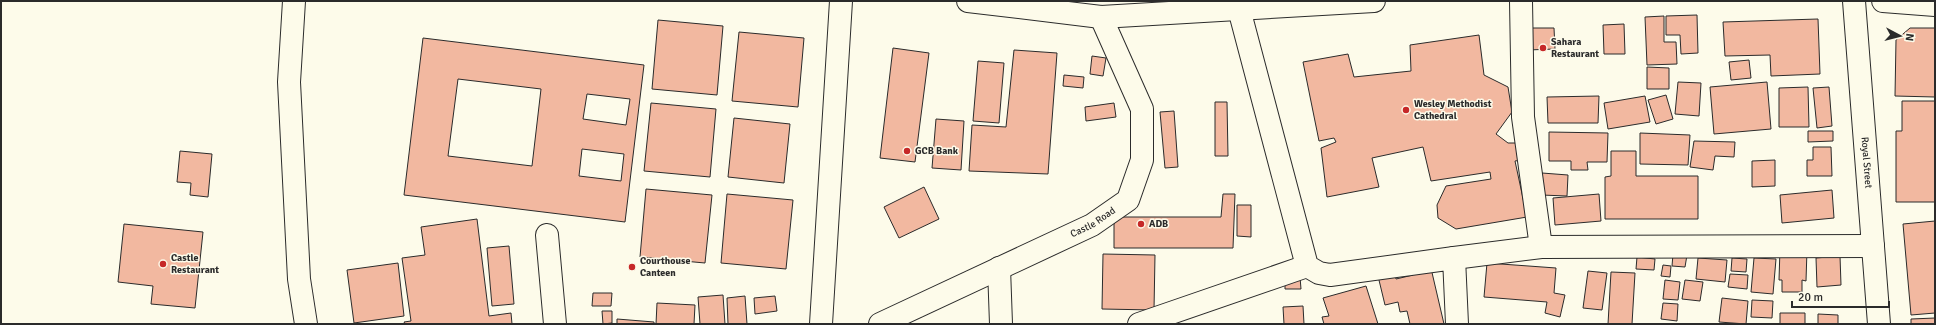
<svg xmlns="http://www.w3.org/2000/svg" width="1936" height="325" font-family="Signika,sans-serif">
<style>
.building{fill:#f2b8a0;stroke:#2b2b2b;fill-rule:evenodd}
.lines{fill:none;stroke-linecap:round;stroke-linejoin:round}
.minor-casing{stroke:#2b2b2b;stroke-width:24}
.minor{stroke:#fdfbea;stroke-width:22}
.poi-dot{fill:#c62828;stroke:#fdfbea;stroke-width:1.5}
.labels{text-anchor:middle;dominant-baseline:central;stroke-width:3;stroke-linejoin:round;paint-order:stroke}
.poi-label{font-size:10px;font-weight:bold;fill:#2b2b2b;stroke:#fdfbea;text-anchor:start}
.street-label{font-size:10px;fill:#2b2b2b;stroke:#fdfbea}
</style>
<rect width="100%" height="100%" fill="#fdfbea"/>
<!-- building -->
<g class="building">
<path d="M1697 15 1698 53 1681 54 1680 35H1666V16Z"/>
<path d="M1664 16V42H1676L1677 64 1647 65 1645 17Z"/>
<path d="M1818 19 1820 74 1771 76 1770 55 1725 56 1723 22Z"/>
<path d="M658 20 723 26 717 95 652 89Z"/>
<path d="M1624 24 1625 54H1604L1603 25Z"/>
<path d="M1527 28H1554L1555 49 1527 50Z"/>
<path d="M1910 28H1935V97L1895 96 1896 40Z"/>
<path d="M739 32 804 38 798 107 732 101Z"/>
<path d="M1479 35 1484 75 1508 87 1512 112 1496 134 1508 143H1518L1522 160 1515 161 1527 217 1456 229 1438 218 1437 205 1446 186 1491 179 1490 172 1431 181 1423 147 1372 158 1379 187 1327 197 1321 148 1336 142 1334 138 1319 141 1303 62 1348 54 1354 77 1411 71 1410 45Z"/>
<path d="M423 38 644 65 625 222 404 195ZM458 79 541 89 532 166 448 156ZM587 94 630 99 626 125 583 119ZM582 149 624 154 621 181 579 176Z"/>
<path d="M893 48 929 53 915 162 880 158Z"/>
<path d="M1014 50 1057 53 1048 174 969 171 972 125 1006 127Z"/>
<path d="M1092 56 1106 58 1103 76 1090 74Z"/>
<path d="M1749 60 1751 78 1731 80 1729 62Z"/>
<path d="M978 61 1004 63 999 123 973 121Z"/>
<path d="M1647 67 1669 68V89H1647Z"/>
<path d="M1064 75 1084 77 1083 88 1063 86Z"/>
<path d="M1678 82 1701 83 1699 116 1675 114Z"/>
<path d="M1767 82 1771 129 1714 134 1710 87Z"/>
<path d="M1808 87 1809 127H1779V88Z"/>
<path d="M1829 87 1832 126 1817 128 1813 88Z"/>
<path d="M1666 95 1673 119 1656 124 1648 100Z"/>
<path d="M1599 96 1598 123H1548L1547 97Z"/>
<path d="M1645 96 1650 122 1608 129 1604 103Z"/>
<path d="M1902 101H1935V202H1896V131H1902Z"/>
<path d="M1215 102H1227L1228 156H1215Z"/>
<path d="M651 103 716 109 710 177 644 171Z"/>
<path d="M1114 103 1116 117 1086 121 1085 107Z"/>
<path d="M1174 111 1178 167 1165 168 1160 112Z"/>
<path d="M734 118 790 124 784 183 728 177Z"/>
<path d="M936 119 964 121 961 170 932 168Z"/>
<path d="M1808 131H1833V141L1808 142Z"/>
<path d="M1549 132 1608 133 1607 162H1587L1588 170H1571V161H1549Z"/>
<path d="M1640 133 1690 135 1688 165 1640 164Z"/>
<path d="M1694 141 1735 142 1734 157 1715 156 1713 170 1690 167Z"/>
<path d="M1813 147H1831L1832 176H1807V160H1813Z"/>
<path d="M180 151 212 154 208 197 190 195 191 183 177 182Z"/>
<path d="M1611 151H1636V176H1698V219H1605V177L1611 176Z"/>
<path d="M1775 160V186L1752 187V161Z"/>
<path d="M1542 173 1568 175 1567 196 1541 195Z"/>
<path d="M924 187 939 219 899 238 884 207Z"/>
<path d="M646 189 712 195 705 263 640 257Z"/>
<path d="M1832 190 1834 218 1782 223 1780 195Z"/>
<path d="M727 194 793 200 786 269 721 263Z"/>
<path d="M1223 194H1235L1233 248H1114V217H1221Z"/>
<path d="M1599 194 1601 221 1555 225 1553 198Z"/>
<path d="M1237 205H1251V237L1237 236Z"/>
<path d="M477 219 489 316 511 313 512 324H405L404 322 411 321 402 258 425 255 421 227Z"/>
<path d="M1935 221V313L1911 315 1903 224Z"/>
<path d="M124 224 203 232 195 308 151 304 153 286 118 282Z"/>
<path d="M509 246 514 304 492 306 487 248Z"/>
<path d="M1780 249 1807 250 1806 281 1802 280V292H1782V280H1779Z"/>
<path d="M1103 254 1155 255 1154 310 1102 309Z"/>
<path d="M1673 254 1687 255 1685 267 1672 266Z"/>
<path d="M1840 256 1841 285 1817 287 1816 258Z"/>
<path d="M1637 257 1655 259 1654 270 1636 269Z"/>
<path d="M1698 258 1727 260 1725 282 1696 279Z"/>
<path d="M1732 258 1747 259 1746 272 1731 271Z"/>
<path d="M1754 258 1776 259 1773 294 1751 292Z"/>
<path d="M398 263 404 316 354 323 347 270Z"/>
<path d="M1487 263 1556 268 1554 293 1565 295 1560 317 1545 313 1547 302 1484 297Z"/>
<path d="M1430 264 1444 324H1410L1407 311 1400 312 1398 302 1385 305 1378 276 1394 272 1396 279 1413 275 1412 268Z"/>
<path d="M1663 265 1671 266 1670 277 1661 276Z"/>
<path d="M1588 271 1607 273 1602 310 1583 308Z"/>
<path d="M1611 272 1635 273 1632 324H1608Z"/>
<path d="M1730 274 1748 275 1747 289 1728 287Z"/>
<path d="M1285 277H1300L1301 289H1285Z"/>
<path d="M1665 280 1680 282 1678 300 1663 299Z"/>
<path d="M1685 280 1703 282 1700 301 1682 299Z"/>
<path d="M1366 286 1378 324H1324L1322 317 1329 316 1323 298Z"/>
<path d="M593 293H612L611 306H592Z"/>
<path d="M723 295 725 324H700L698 297Z"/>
<path d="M745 296 747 324H728L727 298Z"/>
<path d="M775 296 777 311 755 314 754 298Z"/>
<path d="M1722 298 1748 301 1746 324 1719 322Z"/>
<path d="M1752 300 1773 301 1772 318 1751 317Z"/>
<path d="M657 303 695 305 694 324H656Z"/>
<path d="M1663 303 1678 304 1677 321 1661 319Z"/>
<path d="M1303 306 1304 324H1284L1283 307Z"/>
<path d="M602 311H612V323L603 324Z"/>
<path d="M1780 313H1805V324H1774H1780Z"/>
<path d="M1818 314 1838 315V324H1818Z"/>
<path d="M1935 318V324H1911V319Z"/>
<path d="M617 319 654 322V324H617Z"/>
</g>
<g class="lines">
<defs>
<g id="minor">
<path d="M294 1 289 82 299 279 306 324"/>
<path d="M968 1 1101 17 1374 1"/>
<path d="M1521 1 1523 117 1541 247"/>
<path id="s1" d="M1854 1 1879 324"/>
<path d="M1883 1 1935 5"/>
<path d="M1239 9 1307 266 1319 273 1330 275 1454 258 1457 324"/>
<path d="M547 235 555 324"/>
<path d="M1454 258 1541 247 1873 246"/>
<path d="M999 268 1001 324"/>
<path d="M821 324 841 1"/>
<path id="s2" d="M880 324 1092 225 1128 200 1142 160V109L1101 17"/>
<path d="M1139 324 1307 266"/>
</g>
</defs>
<!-- minor casing -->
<use href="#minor" class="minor-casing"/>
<!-- minor -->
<use href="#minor" class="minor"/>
</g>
<!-- markers -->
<g class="poi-dot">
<circle cx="1543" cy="48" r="4"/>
<circle cx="1406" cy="110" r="4"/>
<circle cx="907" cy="151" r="4"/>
<circle cx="1141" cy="224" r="4"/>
<circle cx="163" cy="264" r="4"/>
<circle cx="632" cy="267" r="4"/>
</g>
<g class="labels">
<!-- poi labels -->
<g class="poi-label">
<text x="1551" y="42">Sahara<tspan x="1551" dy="12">Restaurant</tspan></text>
<text x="1414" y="104">Wesley Methodist<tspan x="1414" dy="12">Cathedral</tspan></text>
<text x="915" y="151">GCB Bank</text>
<text x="1149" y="224">ADB</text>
<text x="171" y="258">Castle<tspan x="171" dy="12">Restaurant</tspan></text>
<text x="640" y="261">Courthouse<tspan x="640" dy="12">Canteen</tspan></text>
</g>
<!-- street labels -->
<g class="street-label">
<text stroke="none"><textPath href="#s1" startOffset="162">Royal Street</textPath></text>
<text stroke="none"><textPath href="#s2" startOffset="236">Castle Road</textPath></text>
</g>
</g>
<!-- border -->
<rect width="1936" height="325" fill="none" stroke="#2b2b2b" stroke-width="4"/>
<!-- north arrow -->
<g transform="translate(1900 36) rotate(97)" stroke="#fdfbea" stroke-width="3" paint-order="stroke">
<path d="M0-3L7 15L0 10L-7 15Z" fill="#2b2b2b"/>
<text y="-6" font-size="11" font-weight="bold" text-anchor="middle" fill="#2b2b2b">N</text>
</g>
<!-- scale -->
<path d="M1792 301v6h97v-6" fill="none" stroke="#2b2b2b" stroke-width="2"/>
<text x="1798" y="301" font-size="12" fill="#2b2b2b" stroke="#fdfbea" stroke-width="3" paint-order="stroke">20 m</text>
</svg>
